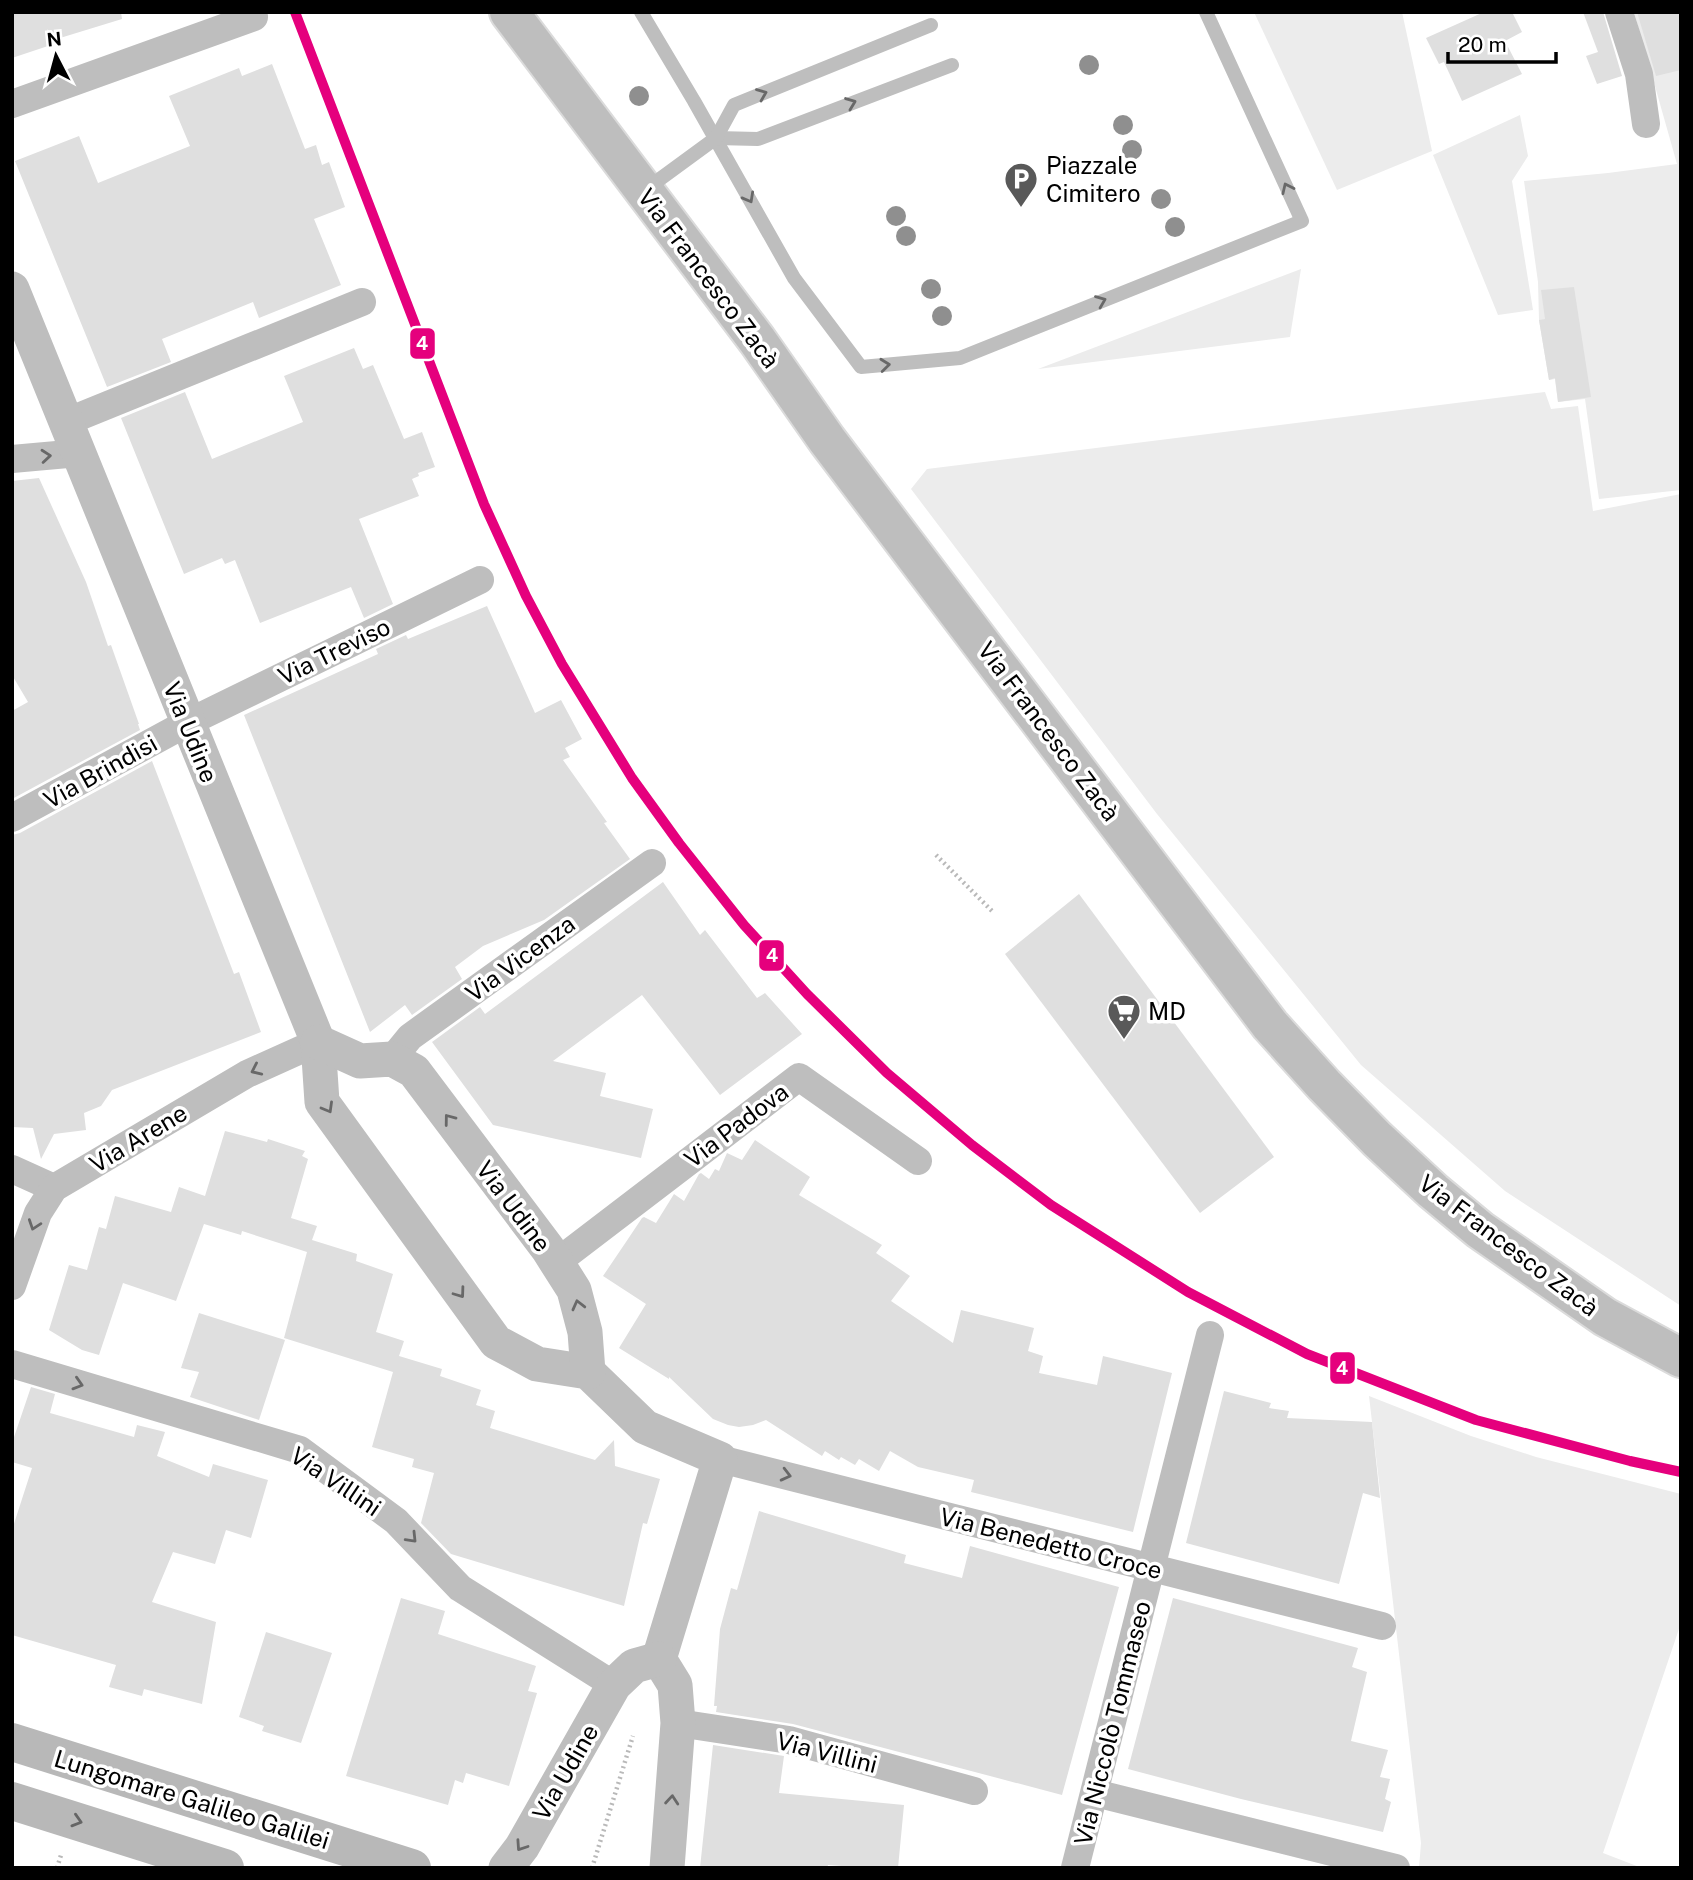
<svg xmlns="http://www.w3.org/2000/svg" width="1693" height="1880" font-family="'Public Sans',sans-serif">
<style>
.green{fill:#ececec}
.building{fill:#dfdfdf}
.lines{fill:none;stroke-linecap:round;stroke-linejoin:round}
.primary-casing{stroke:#dbdbdb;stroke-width:42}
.path{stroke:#b9b9b9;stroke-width:4.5;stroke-dasharray:2 3.5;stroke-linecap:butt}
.service{stroke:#bebebe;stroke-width:14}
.minor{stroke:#bebebe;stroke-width:28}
.tertiary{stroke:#bebebe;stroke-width:35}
.secondary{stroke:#b8b8b8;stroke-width:38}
.primary{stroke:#bebebe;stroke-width:38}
.rail-1-casing{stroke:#fff;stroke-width:16}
.rail-1{stroke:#e5007d;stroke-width:10}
.tree{fill:#8f8f8f}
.oneway{stroke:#686868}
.oneway2{stroke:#656565}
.labels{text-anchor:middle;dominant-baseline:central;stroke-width:7;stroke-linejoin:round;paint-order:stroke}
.poi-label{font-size:24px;fill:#000;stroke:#fff;text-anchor:start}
.street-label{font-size:24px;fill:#000;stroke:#fff}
.line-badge{stroke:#fff;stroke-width:2.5}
.badge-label{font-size:19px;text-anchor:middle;font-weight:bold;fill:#fff}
</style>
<rect width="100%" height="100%" fill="#fff"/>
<!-- green -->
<g class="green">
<path d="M1254 12H1402L1432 151 1337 190Z"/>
<path d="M1634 12H1681V490L1599 499 1585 399 1558 402 1555 379 1549 380 1539 320 1538 282 1524 181 1608 173 1677 164Z"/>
<path d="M1520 115 1528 156 1512 181 1533 310 1498 315 1433 155Z"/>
<path d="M1301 269 1290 337 1038 369Z"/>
<path d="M1545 392 1551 409 1578 406 1593 511 1681 494V1306L1505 1191 1361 1065 1157 814 911 489 927 469Z"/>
<path d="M1369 1396 1471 1436 1536 1457 1681 1494V1623L1603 1853 1642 1868H1419L1421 1843Z"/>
</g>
<!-- building -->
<g class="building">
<path d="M12 12H121L122 19 47 42 48 46 12 58Z"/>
<path d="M1484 12H1512L1522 32 1505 41 1522 74 1462 101 1444 62 1439 64 1426 38Z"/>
<path d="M1583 12H1603L1622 76 1597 84 1586 56 1598 52Z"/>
<path d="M1637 12H1681V70L1656 76Z"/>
<path d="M272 64 305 149 316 145 322 165 329 162 345 207 314 219 341 285 259 318 253 302 162 339 171 362 107 387 15 161 79 136 98 183 190 146 169 96 239 68 242 76Z"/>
<path d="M1574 287 1591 397 1558 402 1555 378 1549 380 1539 320 1545 319 1541 290Z"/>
<path d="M354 348 363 369 373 365 404 439 422 432 435 467 418 473 419 476 412 479 419 496 359 519 393 604 364 618 351 587 260 623 235 560 225 564 222 558 184 574 121 418 185 392 212 459 303 422 284 376Z"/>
<path d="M39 478 86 582 108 646 111 645 139 724H138L140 730 12 799V711L28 702 12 675V481Z"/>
<path d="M487 606 535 713 561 700 582 739 565 748 570 757 563 760 607 822 604 823 630 859 544 920 483 946 455 967 462 979 412 1015 405 1005 370 1032 244 715 378 654 376 649 406 635 408 639Z"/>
<path d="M152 761 234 974 239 972 261 1032 112 1090 101 1106 84 1113 86 1130 54 1134 41 1159 33 1128 12 1127V835L20 833Z"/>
<path d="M663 882 700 935 705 930 757 998 765 993 802 1034 720 1095 642 995 553 1061 606 1073 600 1096 653 1109 641 1158 493 1125 432 1042 480 1007 485 1014Z"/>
<path d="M1079 894 1274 1157 1200 1213 1005 954Z"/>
<path d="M225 1131 267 1142 268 1139 305 1151 302 1156 308 1159 291 1218 317 1226 312 1240 357 1254 356 1261 393 1274 376 1332 404 1341 399 1356 442 1369 440 1376 481 1390 476 1405 495 1411 490 1428 595 1460 614 1440 615 1466 660 1479 647 1524 643 1523 624 1606 451 1554 421 1523 434 1473 412 1467 414 1459 372 1447 393 1372 284 1338 307 1252 242 1231 241 1235 204 1224 176 1301 123 1283 99 1355 82 1350 49 1330 69 1265 87 1270 99 1227 106 1229 115 1196 171 1212 179 1187 205 1196Z"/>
<path d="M755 1140 810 1177 799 1195 882 1245 876 1253 910 1276 891 1301 953 1343 961 1310 1034 1328 1028 1351 1043 1356 1039 1373 1097 1385 1103 1356 1172 1373 1133 1532 971 1492 974 1480 918 1467 890 1451 879 1471 859 1459 855 1465 841 1457 839 1460 825 1451 822 1456 766 1420 753 1425 739 1427 728 1425 713 1419 669 1377V1379L619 1348 646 1304 603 1276 626 1242 642 1218 644 1217 656 1223 674 1194 684 1201 699 1174 701 1173 709 1179 715 1169 719 1171 727 1153 742 1160Z"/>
<path d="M199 1313 285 1340 259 1420 190 1397 199 1372 181 1368Z"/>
<path d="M31 1387 55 1394 50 1413 134 1437 137 1425 165 1432 157 1456 209 1477 213 1464 268 1480 251 1538 226 1530 215 1564 173 1552 152 1602 216 1622 202 1704 144 1689 142 1696 109 1687 116 1665 12 1635V1530L32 1468 12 1462V1443Z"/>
<path d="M1224 1391 1271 1403 1269 1408 1289 1411 1287 1418 1372 1422 1380 1498 1363 1493 1339 1584 1186 1543Z"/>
<path d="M759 1511 906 1555 904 1563 962 1578 970 1546 1119 1587 1062 1795 793 1724 716 1712 717 1706H714L720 1629 731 1588 737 1590Z"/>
<path d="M401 1598 445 1611 438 1634 536 1666 528 1691 537 1693 509 1786 466 1773 463 1783 455 1780 448 1805 346 1776Z"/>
<path d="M1173 1598 1358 1648 1352 1667 1367 1672 1351 1741 1388 1750 1380 1777 1390 1779 1385 1799 1391 1802 1383 1832 1241 1799 1128 1769Z"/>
<path d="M266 1632 332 1653 301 1743 262 1731 264 1726 239 1717Z"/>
<path d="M713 1745 784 1756 779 1793 904 1805 898 1868H869L828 1865 827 1868H700Z"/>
</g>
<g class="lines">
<defs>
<path id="primary" d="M509 12 757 340 827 440 1270 1025 1324 1085 1377 1139 1433 1191 1480 1230 1605 1317 1681 1358"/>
</defs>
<!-- primary casing -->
<use href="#primary" class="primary-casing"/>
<!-- path -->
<g class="path">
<path d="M936 855 994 913"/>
<path d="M57 1868 61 1855"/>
<path d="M592 1868 633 1736"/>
</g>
<!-- service -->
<g class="service">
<path d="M641 12 694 101 794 278 861 367 960 358 1302 221 1206 12"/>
<path d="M716 138 758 139 952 65"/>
<path d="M645 190 716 138 734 105 931 25"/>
</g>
<!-- minor -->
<g class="minor">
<path d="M1619 12 1639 74 1646 124"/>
<path d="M12 104 254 17"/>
<path d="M66 422 362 302"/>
<path d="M12 459 79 453"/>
<path d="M12 818 187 723 480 580"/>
<path d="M392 1059 410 1037 652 863"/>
<path d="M12 1169 54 1188"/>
<path d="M557 1262 799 1077 918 1161"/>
<path d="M12 1286 38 1213 54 1188 247 1074 318 1042"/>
<path d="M12 1364 300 1450 396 1521 460 1588 614 1685"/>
<path d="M720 1459 1382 1626"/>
<path d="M678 1723 789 1740 974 1791"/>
<path d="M1095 1793 1396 1868"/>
<path d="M1075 1868 1210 1335"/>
</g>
<!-- tertiary -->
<g class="tertiary">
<path d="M12 289 318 1042 322 1102 496 1342 537 1364 588 1372 645 1427 720 1459 659 1659 675 1685 678 1723 667 1868"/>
<path d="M318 1042 360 1061 392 1059 414 1071 548 1249 574 1290 585 1332 588 1372"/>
<path d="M506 1868 522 1847 614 1685 634 1666 659 1659"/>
</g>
<!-- secondary -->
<g class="secondary">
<path d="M12 1742 412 1868"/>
<path d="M12 1801 225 1868"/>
</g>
<!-- primary -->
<use href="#primary" class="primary"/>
<defs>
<path id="rail-1" d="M295 12 484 504 526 596 562 664 632 778 679 843 744 925 807 994 887 1073 972 1145 1051 1205 1188 1292 1307 1354 1476 1420 1630 1461 1681 1472"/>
</defs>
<!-- rail-1 casing -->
<use href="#rail-1" class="rail-1-casing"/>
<!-- rail-1 -->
<use href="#rail-1" class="rail-1"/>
</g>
<!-- trees -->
<g class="tree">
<circle cx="1089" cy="65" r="10"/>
<circle cx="639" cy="96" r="10"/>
<circle cx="1123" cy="125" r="10"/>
<circle cx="1132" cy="150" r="10"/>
<circle cx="1161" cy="199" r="10"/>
<circle cx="896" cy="216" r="10"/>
<circle cx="1175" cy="227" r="10"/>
<circle cx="906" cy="236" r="10"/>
<circle cx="931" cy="289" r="10"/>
<circle cx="942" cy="316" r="10"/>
</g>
<!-- one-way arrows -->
<defs><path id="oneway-chevron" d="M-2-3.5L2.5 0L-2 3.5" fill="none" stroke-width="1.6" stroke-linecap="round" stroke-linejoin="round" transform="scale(1.75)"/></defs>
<g class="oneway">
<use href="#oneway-chevron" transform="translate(762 94) rotate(-22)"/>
<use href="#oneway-chevron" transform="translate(851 103) rotate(-21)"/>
<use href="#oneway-chevron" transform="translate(1287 188) rotate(-115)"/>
<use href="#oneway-chevron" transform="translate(749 198) rotate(61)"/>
<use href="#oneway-chevron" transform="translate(1101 301) rotate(-22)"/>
<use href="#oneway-chevron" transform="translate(885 365) rotate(-6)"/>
<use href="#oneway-chevron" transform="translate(46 456) rotate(-5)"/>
<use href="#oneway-chevron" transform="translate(256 1070) rotate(155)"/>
<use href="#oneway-chevron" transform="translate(328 1108) rotate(60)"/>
<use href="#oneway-chevron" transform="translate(449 1119) rotate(-127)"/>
<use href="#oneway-chevron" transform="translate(34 1225) rotate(109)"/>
<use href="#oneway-chevron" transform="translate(460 1293) rotate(54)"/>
<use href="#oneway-chevron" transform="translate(578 1305) rotate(-104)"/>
<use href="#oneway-chevron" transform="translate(78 1384) rotate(17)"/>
<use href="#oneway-chevron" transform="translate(786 1475) rotate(14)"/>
<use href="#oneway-chevron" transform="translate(412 1538) rotate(46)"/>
<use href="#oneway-chevron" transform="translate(672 1800) rotate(-85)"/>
<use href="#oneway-chevron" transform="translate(521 1846) rotate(124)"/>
</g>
<use class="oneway2" href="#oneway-chevron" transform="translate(77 1821) rotate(17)"/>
<!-- icons -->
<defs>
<symbol id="parking-pin" viewBox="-11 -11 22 30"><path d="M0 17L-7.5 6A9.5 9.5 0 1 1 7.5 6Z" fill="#595959" stroke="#fff"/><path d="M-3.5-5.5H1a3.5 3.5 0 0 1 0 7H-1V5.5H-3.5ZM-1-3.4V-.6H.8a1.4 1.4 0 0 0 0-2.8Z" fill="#fff"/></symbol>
<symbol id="supermarket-pin" viewBox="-11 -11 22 30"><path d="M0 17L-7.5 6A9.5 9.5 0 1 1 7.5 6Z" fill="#595959" stroke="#fff"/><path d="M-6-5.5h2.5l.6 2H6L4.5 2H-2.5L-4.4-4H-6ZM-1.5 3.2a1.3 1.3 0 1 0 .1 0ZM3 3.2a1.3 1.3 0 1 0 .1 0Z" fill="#fff"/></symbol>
</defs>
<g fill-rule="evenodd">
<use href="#parking-pin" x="1002" y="160" width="38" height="52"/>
<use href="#supermarket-pin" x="1105" y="992" width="38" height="52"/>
</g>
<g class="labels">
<!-- poi labels -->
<g class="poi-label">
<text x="1046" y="165">Piazzale<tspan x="1046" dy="28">Cimitero</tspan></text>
<text x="1148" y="1011">MD</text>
</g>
<!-- street labels -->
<g class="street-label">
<text transform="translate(709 278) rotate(53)">Via Francesco Zacà</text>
<text transform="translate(334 651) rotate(-26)">Via Treviso</text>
<text transform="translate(1049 731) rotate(53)">Via Francesco Zacà</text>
<text transform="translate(191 732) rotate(68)">Via Udine</text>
<text transform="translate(100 771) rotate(-29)">Via Brindisi</text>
<text transform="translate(520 958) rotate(-36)">Via Vicenza</text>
<text transform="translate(736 1125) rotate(-37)">Via Padova</text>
<text transform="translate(138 1138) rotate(-31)">Via Arene</text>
<text transform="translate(514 1206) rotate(53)">Via Udine</text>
<text transform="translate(1509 1245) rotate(37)">Via Francesco Zacà</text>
<text transform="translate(336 1481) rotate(34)">Via Villini</text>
<text transform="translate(1051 1543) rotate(14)">Via Benedetto Croce</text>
<text transform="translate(1112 1723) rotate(-76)">Via Niccolò Tommaseo</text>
<text transform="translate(827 1752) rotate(14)">Via Villini</text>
<text transform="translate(565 1772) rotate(-60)">Via Udine</text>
<text transform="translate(192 1799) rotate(17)">Lungomare Galileo Galilei</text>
</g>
</g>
<g class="line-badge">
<rect x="409" y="327" width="27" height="33" rx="7" fill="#e5007d"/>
<rect x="758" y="939" width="27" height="33" rx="7" fill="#e5007d"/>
<rect x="1329" y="1351" width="27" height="34" rx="7" fill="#e5007d"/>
</g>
<g class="badge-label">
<text x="422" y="350">4</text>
<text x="772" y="962">4</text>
<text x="1342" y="1375">4</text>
</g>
<!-- border -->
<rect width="1693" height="1880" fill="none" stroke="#000000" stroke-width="28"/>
<!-- north arrow -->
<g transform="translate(56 56) rotate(354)" stroke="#ffffff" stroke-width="5" paint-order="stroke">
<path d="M0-5L12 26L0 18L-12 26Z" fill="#000000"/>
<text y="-10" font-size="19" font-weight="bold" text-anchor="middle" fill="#000000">N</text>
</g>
<!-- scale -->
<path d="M1448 52v10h108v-10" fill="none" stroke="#000000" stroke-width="3.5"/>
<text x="1458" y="52" font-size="21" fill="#000000" stroke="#ffffff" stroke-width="5" paint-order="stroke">20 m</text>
</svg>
